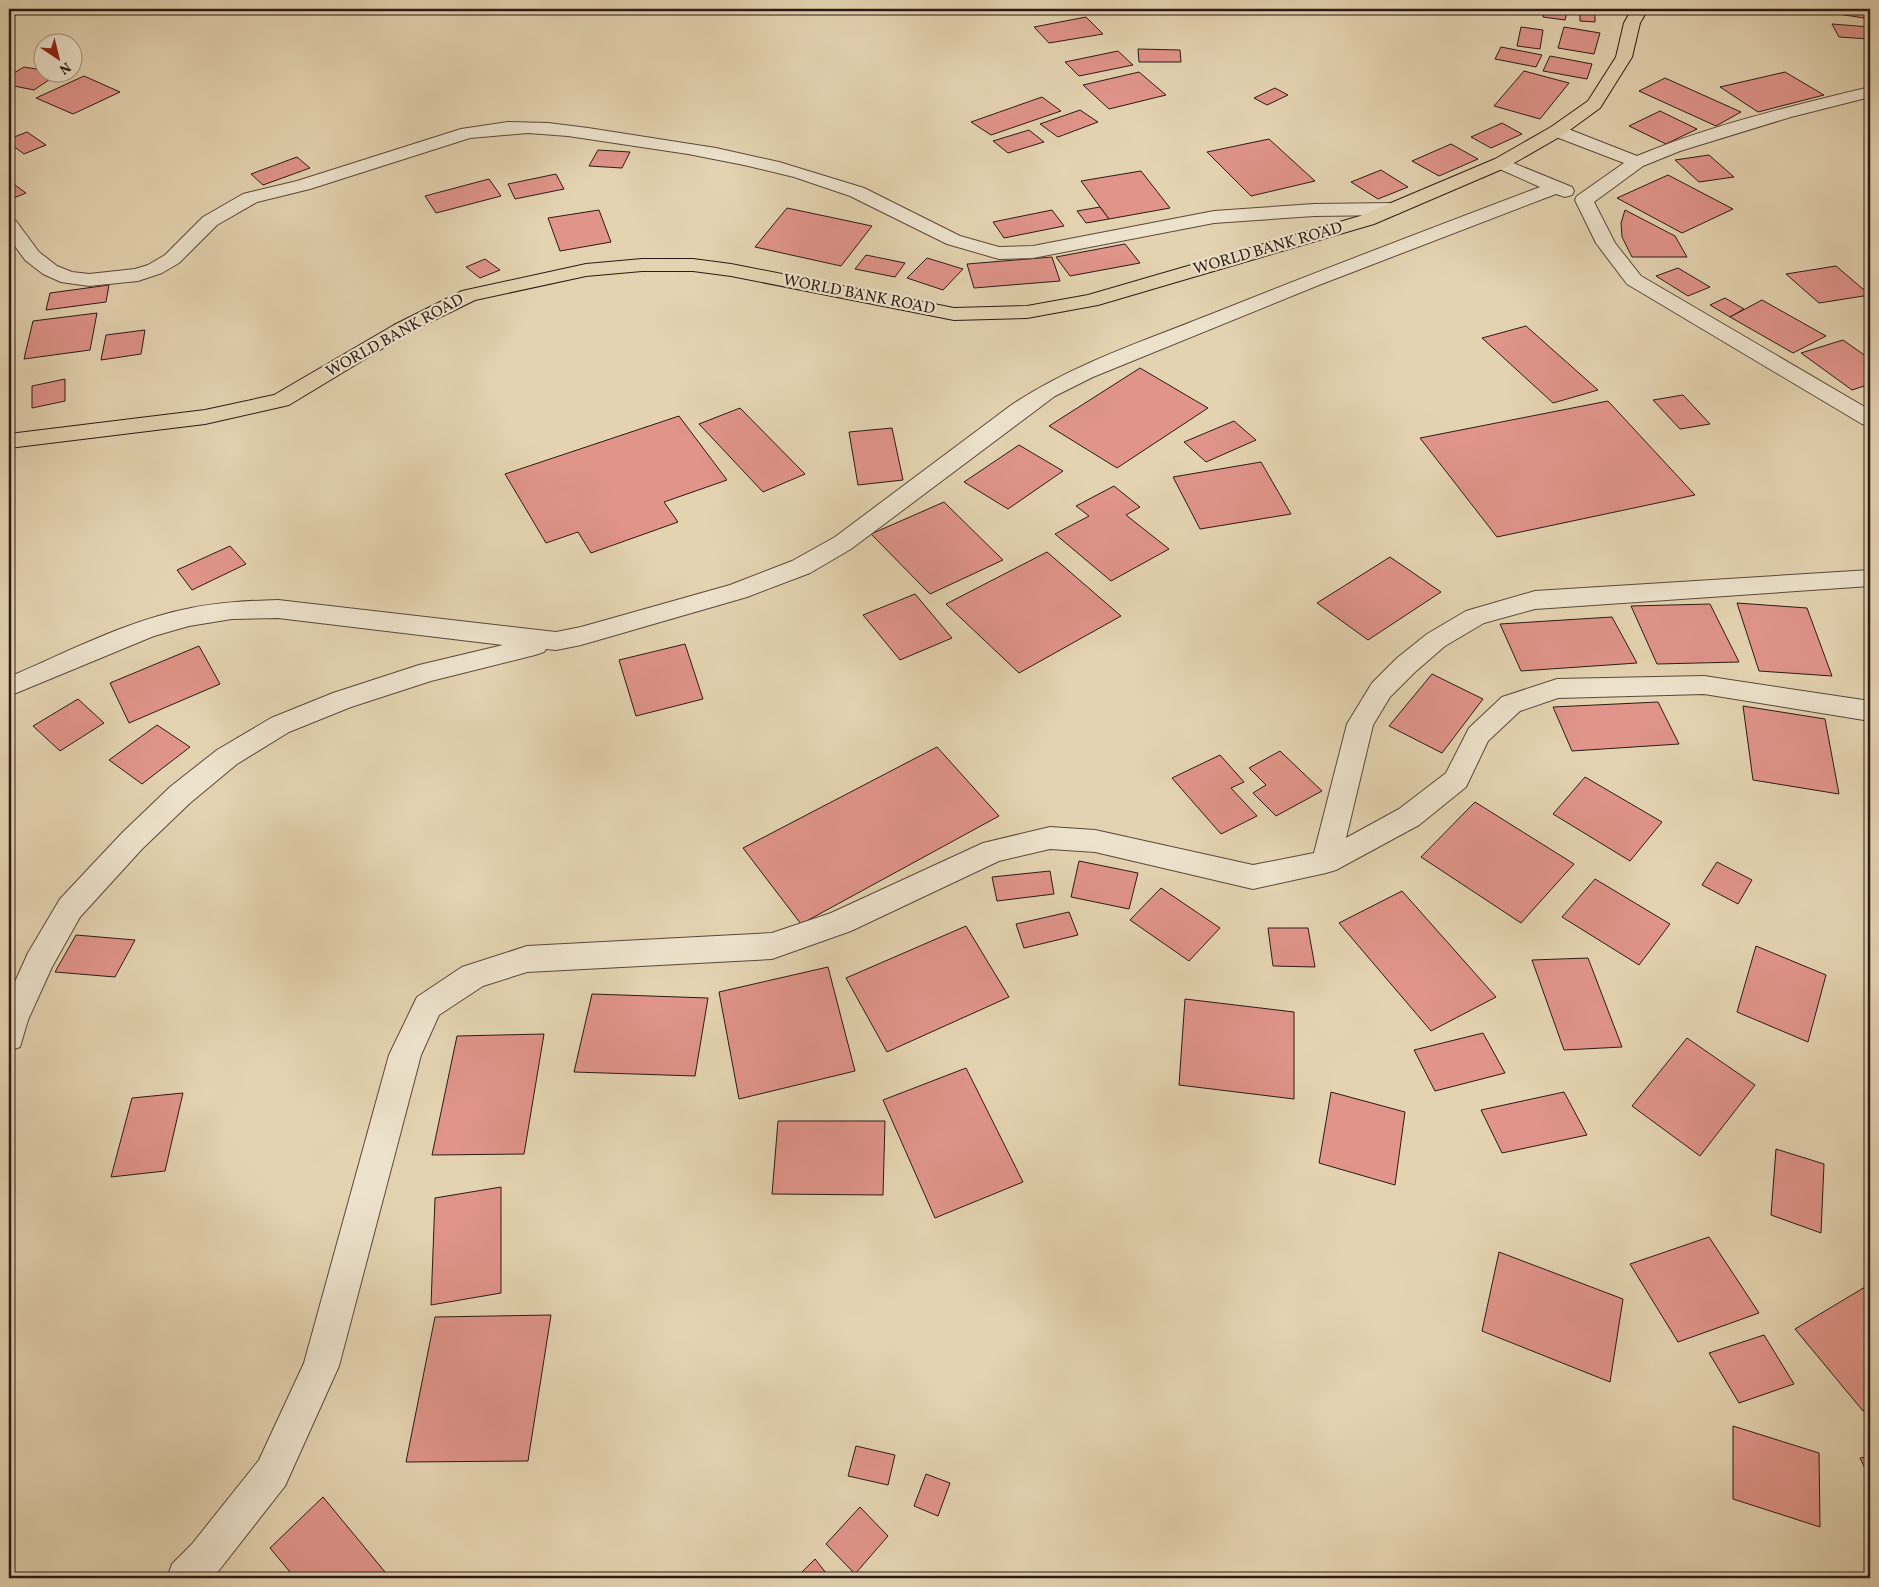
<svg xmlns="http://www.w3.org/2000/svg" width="1879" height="1587" font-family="Vollkorn,serif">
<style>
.building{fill:#e0948a;stroke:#2c1a14}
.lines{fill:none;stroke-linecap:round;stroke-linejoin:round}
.minor-casing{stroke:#5a483b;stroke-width:2}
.primary-casing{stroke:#2c1a14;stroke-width:2}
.minor{fill:#ede2cc;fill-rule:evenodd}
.primary{fill:#e4d3b1;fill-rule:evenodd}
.labels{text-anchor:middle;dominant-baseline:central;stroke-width:4.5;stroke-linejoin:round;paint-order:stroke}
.far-street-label{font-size:16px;fill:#2c1a14;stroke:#ede2cc}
</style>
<rect width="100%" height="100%" fill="#e4d3b1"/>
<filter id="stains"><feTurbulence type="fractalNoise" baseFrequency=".004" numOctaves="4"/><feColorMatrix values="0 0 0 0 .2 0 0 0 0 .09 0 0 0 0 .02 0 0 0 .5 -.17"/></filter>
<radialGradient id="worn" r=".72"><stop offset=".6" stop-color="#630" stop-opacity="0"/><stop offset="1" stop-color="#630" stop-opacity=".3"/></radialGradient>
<!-- building -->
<g class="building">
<path d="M1545 9H1568L1565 20 1543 17Z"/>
<path d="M1580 9H1595V22L1580 21Z"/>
<path d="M1806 9H1865L1864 18Z"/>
<path d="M1086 17 1103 34 1049 43 1034 27Z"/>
<path d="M1832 24 1870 27V39L1839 37Z"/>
<path d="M1521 27 1543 30 1540 49 1517 46Z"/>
<path d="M1564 27 1600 33 1594 54 1558 48Z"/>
<path d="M1501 47 1542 55 1536 67 1495 59Z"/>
<path d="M1138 49 1180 50 1181 62H1139Z"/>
<path d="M1118 51 1133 65 1079 76 1065 62Z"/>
<path d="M1550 56 1592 64 1587 79 1543 71Z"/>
<path d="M24 67 42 70V72L59 73 34 90 9 85V76Z"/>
<path d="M1524 71 1569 83 1540 119 1494 106Z"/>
<path d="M1139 72 1166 95 1109 109 1083 85Z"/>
<path d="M1785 72 1824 95 1758 112 1720 87Z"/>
<path d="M84 76 120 92 73 114 36 98Z"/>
<path d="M1665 78 1741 112 1716 126 1639 91Z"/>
<path d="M1275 88 1288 95 1267 105 1254 98Z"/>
<path d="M1042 97 1061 111 991 135 971 122Z"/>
<path d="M1080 110 1098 122 1058 137 1040 124Z"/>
<path d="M1660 111 1697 129 1666 144 1629 126Z"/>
<path d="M1502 123 1522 134 1491 148 1471 137Z"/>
<path d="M1029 130 1044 142 1008 153 993 141Z"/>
<path d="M27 132 46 145 24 154 9 143V139Z"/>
<path d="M1269 139 1315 181 1251 196 1207 152Z"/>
<path d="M1451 144 1478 159 1439 176 1412 161Z"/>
<path d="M598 150 630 152 622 168 589 166Z"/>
<path d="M1709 155 1734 177 1699 182 1675 160Z"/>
<path d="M297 157 310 168 263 185 251 174Z"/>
<path d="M1381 170 1408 187 1378 199 1351 182Z"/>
<path d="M1141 171 1170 208 1109 219 1081 181Z"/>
<path d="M556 174 564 189 515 199 508 184Z"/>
<path d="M1668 175 1733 209 1682 233 1617 198Z"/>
<path d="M489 179 501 196 436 213 425 196Z"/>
<path d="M15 185 26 193 9 200V187Z"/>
<path d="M1100 207 1109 219 1086 223 1077 211Z"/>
<path d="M787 208 872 226 841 266 755 247Z"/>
<path d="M599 210 611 242 560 251 548 218Z"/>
<path d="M1052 210 1064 226 1004 238 993 222Z"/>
<path d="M1625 210 1675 236 1687 257H1632L1622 237 1621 223Z"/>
<path d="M1125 244 1140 263 1070 276 1056 257Z"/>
<path d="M866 255 905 263 895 277 855 269Z"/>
<path d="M1052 257 1060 281 974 288 967 264Z"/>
<path d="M927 258 963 269 943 290 907 278Z"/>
<path d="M485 259 500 270 480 278 466 267Z"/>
<path d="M1836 266 1870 295 1819 303 1786 274Z"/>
<path d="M1678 268 1710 287 1688 296 1656 276Z"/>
<path d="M109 285 106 302 46 310 50 293Z"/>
<path d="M1725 298 1744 309 1730 317 1710 305Z"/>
<path d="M1762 300 1826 336 1793 353 1730 317Z"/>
<path d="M97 313 90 350 24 359 33 321Z"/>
<path d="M1526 326 1598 390 1553 403 1482 338Z"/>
<path d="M145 330 141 354 101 360 106 335Z"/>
<path d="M1843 340 1870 359V384L1852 390 1801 353Z"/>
<path d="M1140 368 1208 408 1117 468 1049 426Z"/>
<path d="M65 379V401L32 408V386Z"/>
<path d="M1683 395 1710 424 1680 429 1653 400Z"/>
<path d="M1608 401 1695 495 1497 537 1420 438Z"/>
<path d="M740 408 805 474 763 492 699 424Z"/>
<path d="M679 416 727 480 664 502 678 522 591 553 578 532 546 543 505 474Z"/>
<path d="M1234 421 1256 440 1206 462 1184 442Z"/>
<path d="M892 428 903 480 858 485 849 432Z"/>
<path d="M1019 445 1063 471 1008 509 964 482Z"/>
<path d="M1261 462 1291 514 1200 529 1173 477Z"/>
<path d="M1114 486 1140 507 1126 515 1169 549 1111 581 1055 534 1089 516 1076 506Z"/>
<path d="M944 502 1003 560 930 594 871 534Z"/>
<path d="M230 546 246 564 192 590 177 570Z"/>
<path d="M1047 552 1121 616 1019 673 946 604Z"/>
<path d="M1390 557 1441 592 1368 640 1317 603Z"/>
<path d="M915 594 952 638 900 660 863 615Z"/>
<path d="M1737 603 1807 608 1832 676 1759 671Z"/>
<path d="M1710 604 1739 662 1657 664 1631 606Z"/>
<path d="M1612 617 1637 663 1521 671 1500 624Z"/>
<path d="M685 644 703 699 636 716 619 660Z"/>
<path d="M199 646 220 684 129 723 110 683Z"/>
<path d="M1432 674 1483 699 1442 753 1389 726Z"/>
<path d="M78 699 104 723 60 751 33 726Z"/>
<path d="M1658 702 1679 744 1572 751 1553 707Z"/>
<path d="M1743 706 1825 719 1839 794 1753 780Z"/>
<path d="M157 725 190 747 142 784 109 760Z"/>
<path d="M937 747 999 816 801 924 743 848Z"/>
<path d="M1280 751 1322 791 1276 816 1253 793 1266 785 1249 768Z"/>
<path d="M1220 755 1244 782 1231 788 1257 816 1221 834 1172 778Z"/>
<path d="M1585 777 1662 822 1630 861 1553 814Z"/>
<path d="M1475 802 1574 864 1521 923 1421 857Z"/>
<path d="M1079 861 1138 873 1129 909 1071 897Z"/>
<path d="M1717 862 1752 880 1738 904 1702 885Z"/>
<path d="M1050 871 1054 894 997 901 992 877Z"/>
<path d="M1595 879 1670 924 1639 965 1562 917Z"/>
<path d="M1161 888 1220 928 1189 961 1130 920Z"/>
<path d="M1402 891 1496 997 1431 1031 1339 923Z"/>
<path d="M1069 912 1078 935 1024 948 1016 924Z"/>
<path d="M966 926 1009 997 887 1052 846 978Z"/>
<path d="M1268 928H1308L1315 967 1273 966Z"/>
<path d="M76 935 135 940 115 977 55 972Z"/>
<path d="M1756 946 1826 975 1808 1042 1737 1012Z"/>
<path d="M1588 958 1622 1047 1564 1050 1532 960Z"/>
<path d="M828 967 855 1071 739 1099 719 992Z"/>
<path d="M592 994 708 998 695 1076 574 1072Z"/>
<path d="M1185 999 1294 1012V1099L1179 1085Z"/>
<path d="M1483 1033 1505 1073 1435 1091 1414 1050Z"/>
<path d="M544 1034 524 1154 432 1155 457 1036Z"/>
<path d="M1687 1038 1755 1085 1700 1156 1632 1106Z"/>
<path d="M966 1068 1023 1182 935 1218 883 1100Z"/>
<path d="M1331 1092 1405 1112 1395 1185 1319 1163Z"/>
<path d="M1564 1092 1587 1135 1502 1153 1481 1110Z"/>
<path d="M183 1093 165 1171 111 1177 132 1098Z"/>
<path d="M778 1121H885L883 1195 772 1194Z"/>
<path d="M1776 1149 1824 1164 1821 1233 1771 1215Z"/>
<path d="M501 1187V1293L431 1305 435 1198Z"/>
<path d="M1709 1237 1759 1313 1678 1342 1630 1264Z"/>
<path d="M1499 1252 1623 1299 1610 1382 1482 1331Z"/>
<path d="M1870 1284V1407L1863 1411 1795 1329Z"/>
<path d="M551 1315 528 1461 406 1462 435 1317Z"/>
<path d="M1764 1335 1794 1384 1739 1403 1709 1353Z"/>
<path d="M1733 1426 1819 1453 1820 1527 1733 1499Z"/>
<path d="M856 1446 895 1455 888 1485 848 1476Z"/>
<path d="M1870 1456V1479L1860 1458Z"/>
<path d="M926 1474 950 1483 938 1516 914 1506Z"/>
<path d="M323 1497 390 1578H295L270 1548Z"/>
<path d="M860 1507 888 1536 855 1574 826 1544Z"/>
<path d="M815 1559 830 1578H796Z"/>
</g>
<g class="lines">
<defs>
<g id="minor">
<path d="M1870 87V97L1791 117 1680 151 1643 166 1594 202 1615 243 1641 276 1870 410V426L1862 424 1627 284 1596 243 1575 200 1577 196 1624 163 1551 135 1548 131 1551 127 1557 126 1563 127 1637 156C1712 125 1791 106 1870 87Z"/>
<path d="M508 122 548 123 588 128 716 148 779 162 864 188 960 236 999 247 1033 246 1214 211 1314 204 1393 203 1400 205 1402 209 1400 213 1393 215 1314 216 1214 223 1033 258 999 259 947 244 850 196 794 177 744 165 688 154 568 136 528 133 470 138 310 189 257 202 217 225 179 263 162 273 138 281 89 286 61 282 43 274 25 260 9 238V219L16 221 39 252 57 266 72 272 89 274 135 269 148 265 165 255 203 217 243 194 297 181 461 129Z"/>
<path d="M1501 158 1572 187 1574 191 1572 195 1565 197 1556 194 1319 285 1093 377 1055 396 851 549 810 573 747 597 581 645 556 650 546 649 544 652 535 655 431 681 351 707 289 732 237 764 190 803 142 849 80 917 52 967 28 1020 20 1047 9 1051V995L28 953 60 899 122 833 170 787 217 750 271 718 333 693 419 665 503 645 278 618 232 619 189 626 154 636 9 696V677C68 652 128 620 191 608 220 602 248 601 278 600L556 632 581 627 730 585 792 561 835 537 1010 406C1071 365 1141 342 1209 315 1319 271 1429 229 1540 187L1495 167 1492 163 1495 159Z"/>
<path d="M1870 570V586L1535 609 1484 623 1445 646 1415 672 1390 697 1373 725 1346 838 1399 809 1446 773 1469 728 1502 697 1557 679 1704 676 1870 701V721L1704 694 1558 698 1520 711 1488 741 1466 787 1419 825 1336 870 1326 873 1253 889 1095 852 1050 849 999 861 851 931 772 959 527 972 483 986 439 1015 421 1055 339 1366 285 1486 213 1578H167L172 1564 192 1544 259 1460 304 1363 389 1055 417 997 462 967 527 946 772 933 831 913 983 843 1050 827 1095 830 1253 865 1314 853 1347 724 1372 683 1397 658 1427 634 1466 611 1535 591Z"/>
</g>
<path id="primary" d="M1632 9H1648L1640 23 1632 57 1600 108 1563 135 1507 167 1374 224 1098 305 1027 318 954 320 731 276 693 271H642L586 276 475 300 408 333 289 405 205 424 9 448V434L205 410 274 395 394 325 462 291 586 264 642 259H693L731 264 954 308 1027 306 1088 295 1360 216 1495 159 1551 127 1588 101 1616 57 1624 23Z"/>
</defs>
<!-- minor casing -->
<use href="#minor" class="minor-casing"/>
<!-- primary casing -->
<use href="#primary" class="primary-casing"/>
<!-- minor -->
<use href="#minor" class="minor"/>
<!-- primary -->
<use href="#primary" class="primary"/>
</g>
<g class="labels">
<!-- far-street labels -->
<g class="far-street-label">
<text transform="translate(1268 249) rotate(-16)">WORLD BANK ROAD</text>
<text transform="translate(859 295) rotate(11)">WORLD BANK ROAD</text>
<text transform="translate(395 336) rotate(-29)">WORLD BANK ROAD</text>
</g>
</g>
<!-- margin -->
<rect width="1879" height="1587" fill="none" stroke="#e4d3b1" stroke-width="30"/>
<rect x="10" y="10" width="1859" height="1567" fill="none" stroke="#2c1a14" stroke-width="2.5"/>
<rect x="15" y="15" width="1849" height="1557" fill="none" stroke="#2c1a14"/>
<!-- north arrow -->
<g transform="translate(58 58) rotate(145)"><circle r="24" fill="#ede2cc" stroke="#a09282"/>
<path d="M0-4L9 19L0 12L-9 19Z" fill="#8f2418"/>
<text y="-8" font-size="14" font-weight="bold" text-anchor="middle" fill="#2c1a14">N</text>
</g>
<rect width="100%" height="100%" filter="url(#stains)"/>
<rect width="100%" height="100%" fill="url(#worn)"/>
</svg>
